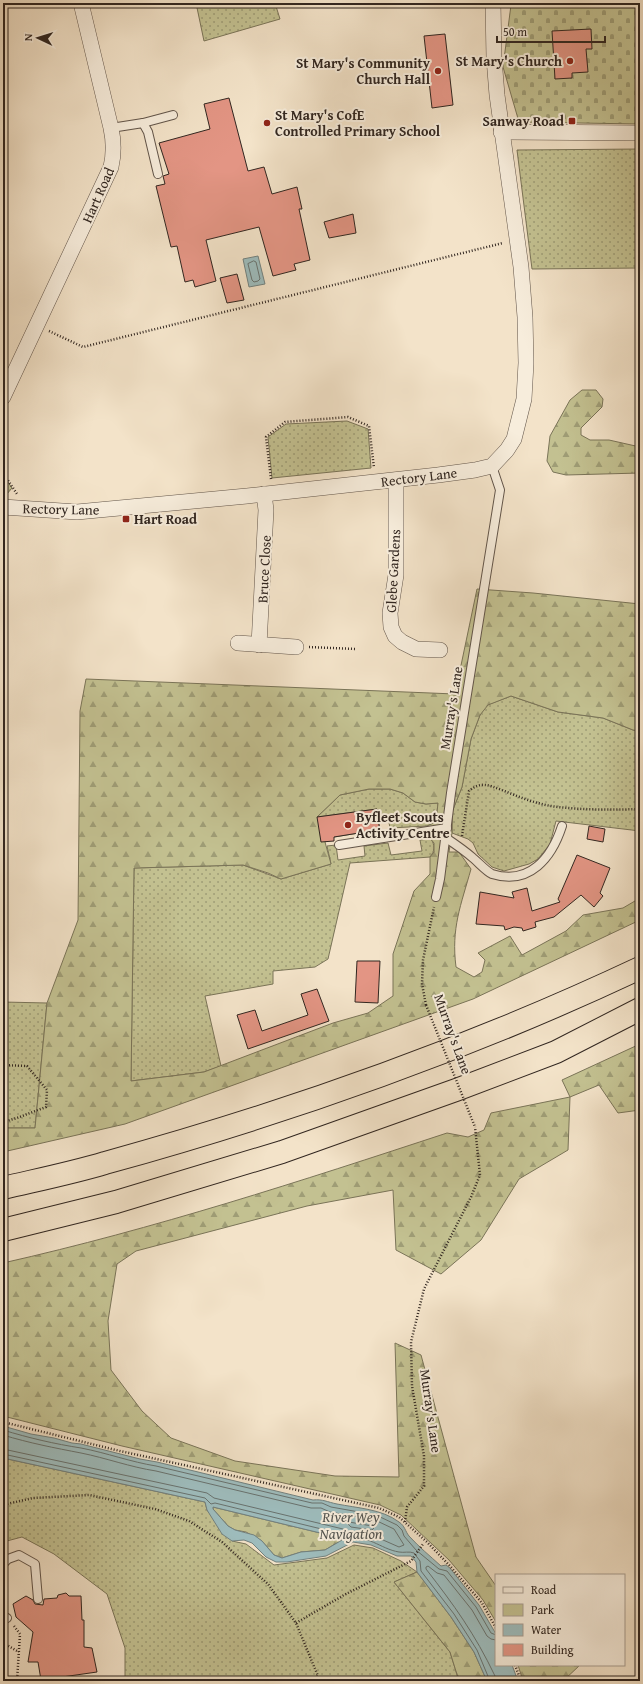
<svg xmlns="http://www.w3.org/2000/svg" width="643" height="1684" font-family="'Gentium Book Plus',serif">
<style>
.green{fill:url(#green-dots);stroke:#7a7458}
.forest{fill:url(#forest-firs);stroke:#7a7458;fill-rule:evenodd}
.cemetery{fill:url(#cemetery-stones);stroke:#7a7458}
.water{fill:#9ebdbe;stroke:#72817f;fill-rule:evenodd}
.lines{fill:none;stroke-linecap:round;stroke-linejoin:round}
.shore{stroke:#68726f;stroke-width:1}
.building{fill:#e39584;stroke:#312620}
.lane-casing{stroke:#62554a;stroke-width:10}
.street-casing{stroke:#62554a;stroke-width:16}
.highway-casing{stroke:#312620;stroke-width:24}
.path{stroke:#312620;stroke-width:2.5;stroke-dasharray:1 2;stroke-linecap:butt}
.lane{stroke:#f7eddc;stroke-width:8}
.street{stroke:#f7eddc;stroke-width:15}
.highway{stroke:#f3e3c9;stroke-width:22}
.path-bridge{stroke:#312620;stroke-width:2.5;stroke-dasharray:1 2;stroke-linecap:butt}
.poi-dot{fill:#8f2418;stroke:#f7eddc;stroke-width:1.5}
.labels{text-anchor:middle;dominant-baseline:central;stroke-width:4;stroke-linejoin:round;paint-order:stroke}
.poi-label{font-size:14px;font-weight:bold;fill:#312620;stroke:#f7eddc;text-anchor:end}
.street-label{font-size:14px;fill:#312620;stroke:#f7eddc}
.water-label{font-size:15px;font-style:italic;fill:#52534f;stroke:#f7eddc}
</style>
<defs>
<pattern id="green-dots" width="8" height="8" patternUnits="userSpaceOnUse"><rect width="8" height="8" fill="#c3c191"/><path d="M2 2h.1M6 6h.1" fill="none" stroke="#9f9d76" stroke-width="1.8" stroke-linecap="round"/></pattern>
<pattern id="forest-firs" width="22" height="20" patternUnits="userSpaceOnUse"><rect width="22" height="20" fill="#c3c191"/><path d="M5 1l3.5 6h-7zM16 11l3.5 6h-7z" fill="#9f9d76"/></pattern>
<pattern id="cemetery-stones" width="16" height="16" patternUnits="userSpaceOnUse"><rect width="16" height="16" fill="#c3c191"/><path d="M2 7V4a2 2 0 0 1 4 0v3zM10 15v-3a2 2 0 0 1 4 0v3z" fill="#9f9d76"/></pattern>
</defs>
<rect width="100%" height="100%" fill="#f3e3c9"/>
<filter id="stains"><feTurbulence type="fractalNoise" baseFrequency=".005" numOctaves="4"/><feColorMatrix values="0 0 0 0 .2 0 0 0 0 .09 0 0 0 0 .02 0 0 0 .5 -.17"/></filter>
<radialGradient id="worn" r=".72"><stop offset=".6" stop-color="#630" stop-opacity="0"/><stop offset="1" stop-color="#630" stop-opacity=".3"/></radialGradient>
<!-- green -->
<g class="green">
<path d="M196 3H275L280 19 204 41Z"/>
<path d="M640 149V268L532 269 517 150Z"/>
<path d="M347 421 368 429 371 468 272 478 268 437 286 424Z"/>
<path d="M3 475 12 488 6 495H3Z"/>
<path d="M511 696 558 712 603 718 633 730 640 731V831L556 821 550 844 538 859 529 864 504 871 492 867 478 854 473 843 468 839 452 833V812L462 787 471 739 480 715 487 705Z"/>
<path d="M369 789H390L403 793 415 802 426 804 438 803 436 822 427 826 390 828 388 817H317L340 795Z"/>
<path d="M431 839C435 845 435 851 430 857L350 863 328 959 315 967 273 971V984L205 996 221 1066 204 1072 131 1081 134 868 243 865 281 879 331 864 327 846 336 845 338 860 365 856 364 846 388 843 391 855 422 851 420 840Z"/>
<path d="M3 1002 47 1003 35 1128H3Z"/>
<path d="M3 1458 205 1502 207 1510 232 1541 246 1544 274 1565 327 1558 354 1545 373 1548 401 1561 417 1572 394 1582 450 1652 459 1681H125V1648L107 1594 54 1554 22 1537 3 1542Z"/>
</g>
<!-- forest -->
<g class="forest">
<path d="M582 390H596L603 399 602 407 581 428V435L590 440H609L640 447V473L566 475 553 472 547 461 550 436 570 400Z"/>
<path d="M477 589 533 593 640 604V731L633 730 603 718 558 712 511 696 488 705 480 715 471 739 462 787 452 812V833L449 852H459L471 869C461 905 451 928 456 967L474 977 482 972 485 960 478 953 510 936 522 955 566 931 583 915 623 908 640 898V920L473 999 125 1124 3 1152V1128H35L47 1003 78 920 80 711 86 679 455 694ZM369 789H390L403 793 415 802 426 804 438 803 436 822 427 826 429 837 434 843V852L430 857V874L414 891 393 954V996L368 1013 333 1023 204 1072 131 1081 134 868 243 865 268 873 281 879 331 864 325 842 334 837 365 832 366 835 380 834 377 809 317 817 340 795Z"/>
<path d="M640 1044V1110L618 1113 599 1085 570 1097 568 1150 519 1179 481 1240 441 1274 396 1250 393 1190 307 1206 136 1251 117 1264 108 1321 111 1370 142 1411 171 1438 235 1461 335 1476 399 1477 395 1343 421 1355 476 1557 496 1586V1622L483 1600 449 1560 401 1515 380 1505 122 1446 3 1416V1263C154 1229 301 1181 447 1133L468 1137 484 1130 491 1113 570 1097 562 1080Z"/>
<path d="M213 1507 341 1538 342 1540 325 1550 301 1552 282 1558 274 1555 262 1541 246 1532 235 1530 228 1526 213 1509Z"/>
<path d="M417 1572 451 1617 474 1652 487 1681H459L450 1652 394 1582Z"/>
<path d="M518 1665H580L563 1681H523Z"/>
</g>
<!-- cemetery -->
<path class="cemetery" d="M514 3H640V124L519 122 503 67 511 5Z"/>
<!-- water -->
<g class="water">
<path d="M258 256 265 284 249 287 243 259Z"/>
<path d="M3 1426 31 1434 54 1438 72 1443 81 1444 140 1459 157 1462 313 1500C323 1499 327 1502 337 1504 357 1508 382 1509 399 1522 405 1526 405 1531 409 1536 419 1547 430 1556 441 1566L446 1565 450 1568 479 1605 496 1634V1665H512L518 1681H487L474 1652 451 1617 417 1572 416 1562 411 1556H397L371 1545 353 1542 326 1556 287 1562H276L266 1557 252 1543 244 1540 232 1541 222 1534 207 1510 205 1502 3 1458ZM213 1507 341 1538 342 1540 325 1550 301 1552 282 1558 274 1555 262 1541 254 1535 235 1530 228 1526 213 1509Z"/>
</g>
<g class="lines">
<!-- shore -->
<g class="shore">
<path d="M254 261 256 262 260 279 258 281 254 282 252 280 248 264Z"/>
<path d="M3 1430C29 1438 55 1444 81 1448 107 1453 131 1462 156 1466L312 1503H322L331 1507 376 1515 397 1525 402 1530 404 1536 416 1550 439 1569 447 1571 476 1607 491 1633 496 1635"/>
<path d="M3 1435C29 1443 55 1448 81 1453 106 1458 130 1467 156 1471L311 1508H321L330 1512 375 1520 394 1529 404 1545 399 1547 374 1536 349 1533 343 1529 214 1498 207 1493 3 1449"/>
<path d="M3 1454 205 1498 211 1504 215 1503 342 1534 347 1540C367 1533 380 1549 399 1552 404 1553 409 1551 414 1553L420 1561 421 1571 454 1614 477 1650 490 1681"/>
<path d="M349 1522 372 1526 374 1528 372 1530 351 1527 348 1524Z"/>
<path d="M495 1681V1676C475 1634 454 1605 426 1569V1567L428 1566 437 1573 444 1575 472 1610 487 1636 491 1639 496 1640"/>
</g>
</g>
<!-- building -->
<g class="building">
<path d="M591 29 592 49H586L588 72 572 73V78L555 79 552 31Z"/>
<path d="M445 34 453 105 432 108 424 36Z"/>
<path d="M229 98 248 171 264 167 272 194 297 187 302 209H299L310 260 294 264 296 270 273 276 259 227 206 240 216 281 195 287 193 280 185 282 177 246 171 247 156 186 165 184 163 176 169 174 159 143 210 129 204 104Z"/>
<path d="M353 214 356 233 329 238 324 222Z"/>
<path d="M237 274 244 300 227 303 220 278Z"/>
<path d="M377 809 380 833 366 835 365 832 334 837V841L321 842 317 817Z"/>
<path d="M589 826 605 829 603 842 587 839Z"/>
<path d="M577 855 610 868 600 893 603 896 594 907 581 895 554 917 535 922 536 927 523 931 522 928 514 927 505 930 504 926 476 924 480 892 514 898 512 892 527 888 532 911 560 902 558 899Z"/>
<path d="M357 961H380L378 1003 355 1002Z"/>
<path d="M317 989 329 1021 248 1049 237 1015 255 1010 262 1031 308 1015 301 994Z"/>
<path d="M66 1593 69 1596H81L82 1620H84V1647L92 1648 97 1672 41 1680 38 1662H28L33 1632 16 1617 13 1604 26 1596 33 1600 35 1604 43 1605 44 1599 57 1598 58 1595Z"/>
</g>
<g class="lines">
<defs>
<g id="lane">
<path d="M143 123 173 115"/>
<path d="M111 128 143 123 148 132 158 174"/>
<path d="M446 838C455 844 465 851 473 858 479 863 486 871 492 874 530 886 552 857 562 826"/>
<path d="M339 845 447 828"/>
<path d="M436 897 440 879 451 793 500 490 492 466"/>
<path d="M3 1564 8 1559 19 1555 35 1564 38 1599"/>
<path d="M3 1616 7 1618"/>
</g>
<g id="street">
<path d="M501 132 640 133"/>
<path d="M3 397 111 167C114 154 114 142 111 128L81 3"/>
<path d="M396 480V575L390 613 391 627 395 636 402 642 416 649 440 650"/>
<path d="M3 507 77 512 247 496 438 475 475 470 492 466 507 450 514 439 524 399 526 363 525 317 521 267 497 95 494 58 493 3"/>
<path d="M238 643 296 647"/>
<path d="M259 645 266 510 264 494"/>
</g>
<g id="highway">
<path d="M3 1188C37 1180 72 1173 105 1163 287 1113 470 1048 640 968"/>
<path d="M3 1230 116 1202 282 1152 456 1090 556 1052 640 1009"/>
</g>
</defs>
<!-- lane casing -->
<use href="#lane" class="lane-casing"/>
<!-- street casing -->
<use href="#street" class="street-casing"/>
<!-- highway casing -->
<use href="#highway" class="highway-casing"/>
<!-- path -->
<g class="path">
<path d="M49 331 83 347 503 243"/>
<path d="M3 473 17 494"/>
<path d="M271 479 266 437 285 422 348 417 369 426 374 468"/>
<path d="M309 647 355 649"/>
<path d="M462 836 469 791C481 781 488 785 502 790 519 797 539 805 558 807 585 810 613 810 640 809"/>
<path d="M426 1005 422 984 423 960 434 907"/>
<path d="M3 1065 27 1066 47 1090 46 1107 17 1118 3 1122"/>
<path d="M3 1422 120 1451 379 1508 399 1517 427 1542 450 1566 482 1603 496 1628"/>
<path d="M3 1508 7 1504 33 1498 89 1495 155 1509 189 1521 222 1542 268 1584 296 1623 318 1676 306 1681"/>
<path d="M405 1522 407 1507 424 1486V1456L412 1386 411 1342 424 1289 471 1197 480 1175 475 1127"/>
<path d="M296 1623 344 1595 411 1561 423 1544"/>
<path d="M14 1626 20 1634 17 1681"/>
<path d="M3 1643 19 1652"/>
<path d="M515 1665 521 1681"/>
</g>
<!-- lane -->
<use href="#lane" class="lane"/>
<!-- street -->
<use href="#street" class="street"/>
<!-- highway -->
<use href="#highway" class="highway"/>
<!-- path-bridge -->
<path class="path-bridge" d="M426 1005 475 1127"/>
</g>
<!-- markers -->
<g class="poi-dot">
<circle cx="570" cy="61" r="4"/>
<circle cx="438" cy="71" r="4"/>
<rect x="568" y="117" width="8" height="8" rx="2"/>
<circle cx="267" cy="123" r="4"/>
<rect x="122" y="515" width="8" height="8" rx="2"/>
<circle cx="348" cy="825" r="4"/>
</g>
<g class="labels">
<!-- poi labels -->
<g class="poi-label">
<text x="562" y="61">St Mary's Church</text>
<text x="430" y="63">St Mary's Community<tspan x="430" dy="16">Church Hall</tspan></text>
<text x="275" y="115" text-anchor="start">St Mary's CofE<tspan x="275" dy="16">Controlled Primary School</tspan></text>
<text x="564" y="121">Sanway Road</text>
<text x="134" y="519" text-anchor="start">Hart Road</text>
<text x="356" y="817" text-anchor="start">Byfleet Scouts<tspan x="356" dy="16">Activity Centre</tspan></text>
</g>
<!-- street labels -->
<g class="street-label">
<text transform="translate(98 195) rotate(-66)">Hart Road</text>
<text transform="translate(419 477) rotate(-7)">Rectory Lane</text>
<text transform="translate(61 509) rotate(1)">Rectory Lane</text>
<text transform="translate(264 569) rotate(-87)">Bruce Close</text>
<text transform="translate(393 571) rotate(-87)">Glebe Gardens</text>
<text transform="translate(451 708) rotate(-81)">Murray's Lane</text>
<text transform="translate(453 1034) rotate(70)">Murray's Lane</text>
<text transform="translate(431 1411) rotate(82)">Murray's Lane</text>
</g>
<!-- water labels -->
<g class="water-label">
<text x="351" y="1516">River Wey<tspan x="351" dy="17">Navigation</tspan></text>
</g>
</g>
<!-- margin -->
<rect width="643" height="1684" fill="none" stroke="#f3e3c9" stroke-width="16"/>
<rect x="4" y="4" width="635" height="1676" fill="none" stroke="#312620" stroke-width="2"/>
<rect x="8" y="8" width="627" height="1668" fill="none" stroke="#312620"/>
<!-- legend -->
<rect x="495" y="1574" width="130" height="92" fill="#f7eddc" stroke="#a89d91"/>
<rect x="503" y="1587" width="20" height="6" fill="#f7eddc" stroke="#a89d91"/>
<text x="531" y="1594" font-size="12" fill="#312620">Road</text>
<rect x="503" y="1604" width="20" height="12" fill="#c3c191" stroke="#a89d91"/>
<text x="531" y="1614" font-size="12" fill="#312620">Park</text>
<rect x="503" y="1624" width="20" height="12" fill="#9ebdbe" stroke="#a89d91"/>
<text x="531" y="1634" font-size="12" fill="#312620">Water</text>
<rect x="503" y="1644" width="20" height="12" fill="#e39584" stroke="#a89d91"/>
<text x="531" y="1654" font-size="12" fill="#312620">Building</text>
<!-- north arrow -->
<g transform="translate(38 38) rotate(274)" stroke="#f7eddc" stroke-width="3" paint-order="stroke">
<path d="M0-3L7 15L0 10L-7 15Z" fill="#312620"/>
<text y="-6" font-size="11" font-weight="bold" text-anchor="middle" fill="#312620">N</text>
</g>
<!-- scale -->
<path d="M497 36v6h108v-6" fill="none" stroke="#312620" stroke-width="2"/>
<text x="503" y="36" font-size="12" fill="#312620" stroke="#f7eddc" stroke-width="3" paint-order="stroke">50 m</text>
<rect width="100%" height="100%" filter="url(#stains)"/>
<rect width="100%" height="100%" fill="url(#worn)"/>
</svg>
